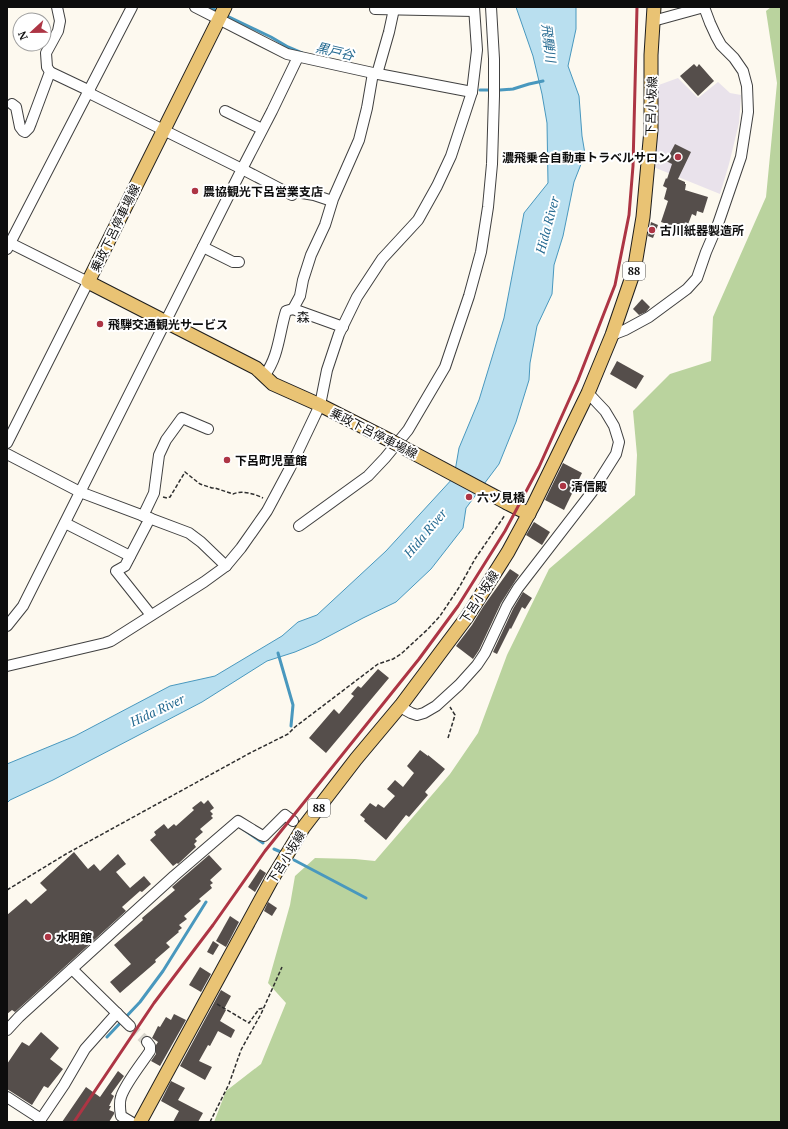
<svg xmlns="http://www.w3.org/2000/svg" width="788" height="1129" font-family="'PT Serif','Noto Sans JP',serif">
<style>
.industrial{fill:#e9e2eb}
.forest{fill:#bad39e}
.water{fill:#b9dfef;stroke:#4998be}
.lines{fill:none;stroke-linecap:round;stroke-linejoin:round}
.stream{stroke:#4998be;stroke-width:3}
.building{fill:#554e4b}
.minor-tunnel{stroke:#d9d6cd;stroke-width:10;stroke-dasharray:10 5;stroke-linecap:butt}
.minor-casing{stroke:#404040;stroke-width:12}
.major-casing{stroke:#1e1e1e;stroke-width:15}
.path{stroke:#2f2f2f;stroke-width:1.5;stroke-dasharray:4 2;stroke-linecap:butt}
.minor{stroke:#fff;stroke-width:10}
.major{stroke:#e9c374;stroke-width:13}
.rail{stroke:#ad3544;stroke-width:3}
.major-bridge-casing{stroke:#1e1e1e;stroke-width:15;stroke-linecap:butt}
.major-bridge{stroke:#e9c374;stroke-width:13}
.poi-dot{fill:#ad3544;stroke:#fff;stroke-width:1.5}
.labels{text-anchor:middle;dominant-baseline:central;stroke-width:4;stroke-linejoin:round;paint-order:stroke}
.shield{fill:#fff;stroke:#565656;stroke-width:1}
.shield-label{font-size:11px;font-weight:bold;fill:#0d0d0d}
.street-label{font-size:12px;fill:#0d0d0d;stroke:#fff}
.poi-label{font-size:12px;font-weight:bold;fill:#0d0d0d;stroke:#fff;text-anchor:start}
.water-label{font-size:13px;font-style:italic;fill:#256a91;stroke:#fff}
.neighbourhood-label{font-size:13px;fill:#0d0d0d;stroke:#fff}
</style>
<rect width="100%" height="100%" fill="#fdf9ef"/>
<!-- industrial -->
<path class="industrial" d="M678 78 698 98 718 82 730 93 741 95 739 123 729 164 720 194 651 166 656 86Z"/>
<!-- forest -->
<path class="forest" d="M771 7H781V1122H214L226 1091 261 1064 286 1003 268 983 290 905 295 876 315 858 355 859 375 861 450 774 478 733 507 655 549 569 635 495 637 455 633 411 670 374 711 361 713 317 766 197 777 83 766 11Z"/>
<!-- water -->
<path class="water" d="M516 7H576V29L568 66 579 96 582 136 585 154 574 182 563 236 554 265 552 294 537 326 530 363 529 380 516 422 499 464 466 508 463 528 431 569 396 602 363 618 316 643 295 652 267 661 202 702 91 760 53 780 10 800 7 803V764L75 736 170 686 215 676 282 636 298 622 317 615 386 551 454 477 459 448 479 400 504 318 524 213 548 183 547 123 542 94 533 56Z"/>
<g class="lines">
<!-- stream -->
<g class="stream">
<path d="M209 7 218 11"/>
<path d="M225 15 271 37 288 47 302 53"/>
<path d="M480 90H490"/>
<path d="M500 90 513 89 529 84 543 81"/>
<path d="M278 653 293 705 291 726"/>
<path d="M243 829 263 843"/>
<path d="M274 849 281 852"/>
<path d="M294 860 366 898"/>
<path d="M107 1037 140 1002 163 971 206 902"/>
</g>
</g>
<!-- building -->
<g class="building">
<path d="M694 64 697 67 699 64 714 81 698 96 680 76Z"/>
<path d="M675 144 691 152 678 179 685 182V184H686L685 190 708 197 703 213 697 211 696 216 692 214 687 227 685 226 684 230 661 222 668 201 664 199 667 188 663 186 666 178 667 179 672 164 666 161Z"/>
<path d="M651 222 658 225 653 238 648 236Z"/>
<path d="M642 299 650 307 646 312 639 315 633 309Z"/>
<path d="M617 361 644 376 636 389 610 374Z"/>
<path d="M563 463 582 473 564 510 545 500Z"/>
<path d="M534 522 550 532 542 545 526 535Z"/>
<path d="M510 569 519 575 501 603 479 650 473 659 456 646 472 625 483 607Z"/>
<path d="M523 592 532 598 525 609 522 607 511 629 510 628 497 654 493 652 513 609Z"/>
<path d="M378 669 389 678 326 753 309 738 334 709 339 714 354 696 351 694 358 686 361 688Z"/>
<path d="M420 750 428 756V755L445 769 425 792 428 795 409 817 406 815 386 840 364 821 365 819 360 815 370 803 376 807 378 804 384 808 395 796 387 789 395 780 403 787 414 773 407 766Z"/>
<path d="M208 800 214 808 210 811 213 814 211 816 213 818 200 829 203 832 195 839 197 841 194 844 196 847 178 864 177 863 173 866 150 840 156 835 154 832 164 824 168 829 174 824 176 826 194 810 192 808 201 801 204 804Z"/>
<path d="M74 852 88 869 94 864 100 871 118 854 126 864 116 872 130 888 144 876 151 884 142 892 140 891 122 907 126 911 15 1012 12 1010 7 1014V915L26 899 31 904 47 890 40 883Z"/>
<path d="M209 855 222 869 210 880 213 883 210 885 212 888 199 899 201 901 184 916 187 919 179 925 182 928 178 931 179 932 166 943 170 947 155 960 156 962 120 993 110 982 131 964 114 945 143 920 142 918 175 890 172 887Z"/>
<path d="M260 869 266 873 255 892 248 887Z"/>
<path d="M268 902 277 908 272 916 264 911Z"/>
<path d="M230 916 239 922 226 947 216 941Z"/>
<path d="M213 941 219 945 213 955 207 952Z"/>
<path d="M200 967 211 974 201 992 189 985Z"/>
<path d="M221 990 231 996 224 1009 226 1010 220 1021 235 1030 231 1038 218 1031 210 1046 208 1045 199 1061 212 1067 205 1080 180 1066Z"/>
<path d="M174 1014 186 1020 160 1066 151 1061 156 1054V1045L158 1042 152 1038 158 1026 160 1027 166 1017 171 1020Z"/>
<path d="M41 1032 59 1048 50 1059 63 1069 48 1088 44 1086 32 1105 7 1089V1064L22 1042 29 1046Z"/>
<path d="M118 1071 124 1076 111 1094 114 1096 109 1106H111L109 1110 114 1112V1114L109 1122H62L86 1087 100 1097Z"/>
<path d="M171 1081 185 1088 178 1100 203 1113 198 1122H173L179 1111 161 1101Z"/>
</g>
<g class="lines">
<!-- minor-tunnel -->
<path class="minor-tunnel" d="M130 1026 147 1042"/>
<defs>
<g id="minor">
<path d="M195 7 287 54 373 73 472 92"/>
<path d="M375 9 474 11"/>
<path d="M653 21 704 7"/>
<path d="M50 72 90 91"/>
<path d="M377 74 389 32 394 9"/>
<path d="M89 93 242 169 292 195 296 192 314 195 332 201"/>
<path d="M12 104 16 107 20 127 23 131 25 132 29 128 31 123 50 72 47 67 46 53 58 31 60 21 57 7"/>
<path d="M225 111 262 129"/>
<path d="M203 247 233 262H239"/>
<path d="M7 249 132 7"/>
<path d="M343 327 293 309 300 296 303 280 311 255 325 225 333 199 359 140 367 108 373 73"/>
<path d="M612 335 625 330 649 317 687 289 697 278 706 252 718 224 741 157 748 112 747 86 743 71 734 58 721 45 716 36 710 23 704 7"/>
<path d="M264 376C279 357 279 333 286 311L293 309"/>
<path d="M7 443 88 282 10 243"/>
<path d="M7 454 80 492 189 533 201 542 226 566"/>
<path d="M143 516 154 493 159 455 166 440 182 418 208 429"/>
<path d="M150 518 125 566 116 571 151 615"/>
<path d="M65 523 130 556"/>
<path d="M299 526 368 476 385 458 408 430 445 367 469 296 481 252 488 207 492 164 494 96V59L491 7"/>
<path d="M7 626 23 606 242 169 272 111 298 57"/>
<path d="M7 666 105 643 111 641 204 582 226 566 241 548 267 511 290 468 320 405 327 370 339 334 357 297 382 259 418 220 437 186 451 156 472 92 477 50 474 7"/>
<path d="M400 707 411 713 417 715 424 713 436 706 459 685 477 665 485 653 507 606 518 588 592 492 616 454 619 442 614 426 605 411 588 393"/>
<path d="M72 969 130 1026"/>
<path d="M7 1030 19 1017 174 876 238 821 261 835 264 836 285 815 293 821"/>
<path d="M7 1097 41 1119"/>
<path d="M39 1122 64 1085 85 1049 117 1013"/>
<path d="M131 1122 121 1116C120 1110 119 1103 121 1097 125 1084 142 1063 150 1051V1046L147 1042"/>
</g>
<g id="major">
<path d="M225 7 88 282 256 368 273 384 320 405 391 441"/>
<path d="M507 503 529 514"/>
<path d="M140 1122 272 879 303 828 356 759 402 704 467 617 508 552 534 504 588 393 612 335 634 271 643 217 651 130V55L654 7"/>
</g>
</defs>
<!-- minor casing -->
<use href="#minor" class="minor-casing"/>
<!-- major casing -->
<use href="#major" class="major-casing"/>
<!-- path -->
<g class="path">
<path d="M163 497 167 498 170 497 185 472 200 484 212 488H215L233 494C242 490 255 494 263 498"/>
<path d="M448 738 455 715 450 707"/>
<path d="M7 890 66 854 250 753 288 734 295 727 378 664 393 659 401 654 428 629 440 616 460 586 475 559 505 515"/>
<path d="M217 1004 249 1023 259 1009 264 1008"/>
<path d="M210 1122 229 1084 241 1050 261 1014 282 967"/>
</g>
<!-- minor -->
<use href="#minor" class="minor"/>
<!-- major -->
<use href="#major" class="major"/>
<!-- rail -->
<path class="rail" d="M74 1122 154 1003 213 925 265 851 419 659 458 606 505 531 539 467 578 380 615 285 629 215 633 166 637 7"/>
<defs>
<path id="major-bridge" d="M391 441 507 503"/>
</defs>
<!-- major-bridge casing -->
<use href="#major-bridge" class="major-bridge-casing"/>
<!-- major-bridge -->
<use href="#major-bridge" class="major-bridge"/>
</g>
<!-- markers -->
<g class="poi-dot">
<circle cx="678" cy="157" r="4"/>
<circle cx="195" cy="191" r="4"/>
<circle cx="652" cy="230" r="4"/>
<circle cx="100" cy="324" r="4"/>
<circle cx="227" cy="460" r="4"/>
<circle cx="563" cy="486" r="4"/>
<circle cx="469" cy="497" r="4"/>
<circle cx="48" cy="937" r="4"/>
</g>
<g class="labels">
<!-- shield labels -->
<g class="shield">
<rect x="623" y="262" width="22" height="18" rx="3"/>
<rect x="308" y="799" width="22" height="18" rx="3"/>
</g>
<g class="shield-label">
<text x="634" y="271">88</text>
<text x="319" y="808">88</text>
</g>
<!-- street labels -->
<g class="street-label">
<text transform="translate(651 106) rotate(-88)">下呂小坂線</text>
<text transform="translate(115 228) rotate(-64)">乗政下呂停車場線</text>
<text transform="translate(374 433) rotate(27)">乗政下呂停車場線</text>
<text transform="translate(479 597) rotate(-57)">下呂小坂線</text>
<text transform="translate(286 857) rotate(-58)">下呂小坂線</text>
</g>
<!-- poi labels -->
<g class="poi-label">
<text x="670" y="157" text-anchor="end">濃飛乗合自動車トラベルサロン</text>
<text x="203" y="191">農協観光下呂営業支店</text>
<text x="660" y="230">古川紙器製造所</text>
<text x="108" y="324">飛騨交通観光サービス</text>
<text x="235" y="460">下呂町児童館</text>
<text x="571" y="486">清信殿</text>
<text x="477" y="497">六ツ見橋</text>
<text x="56" y="937">水明館</text>
</g>
<!-- water labels -->
<g class="water-label">
<text transform="translate(549 43) rotate(83)">飛騨川</text>
<text transform="translate(335 51) rotate(13)">黒戸谷</text>
<text transform="translate(547 225) rotate(-75)">Hida River</text>
<text transform="translate(425 533) rotate(-50)">Hida River</text>
<text transform="translate(157 710) rotate(-25)">Hida River</text>
</g>
<!-- neighbourhood labels -->
<g class="neighbourhood-label">
<text x="303" y="317">森</text>
</g>
</g>
<!-- border -->
<rect width="788" height="1129" fill="none" stroke="#0d0d0d" stroke-width="16"/>
<!-- north arrow -->
<g transform="translate(32 32) rotate(248)"><circle r="19" fill="#ffffff" stroke="#9e9e9e"/>
<path d="M0-3L7 15L0 10L-7 15Z" fill="#ad3544"/>
<text y="-6" font-size="11" font-weight="bold" text-anchor="middle" fill="#0d0d0d">N</text>
</g>
</svg>
